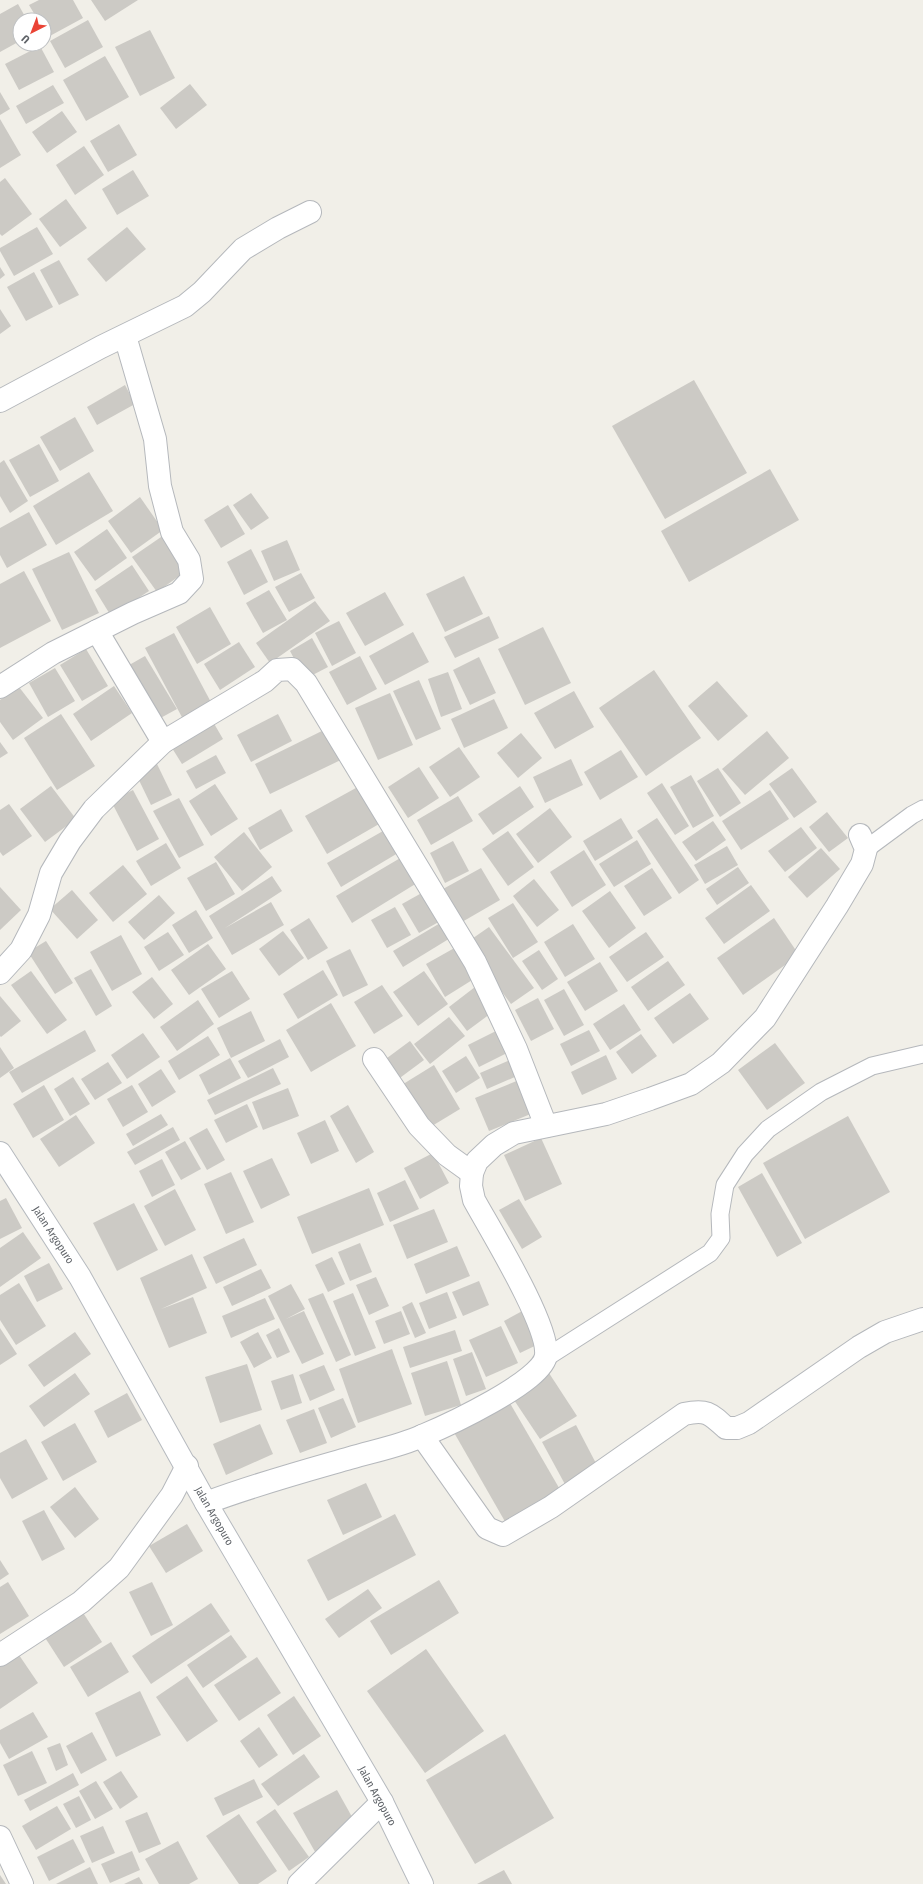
<svg xmlns="http://www.w3.org/2000/svg" width="923" height="1884" font-family="'Fira Sans Condensed',sans-serif">
<style>
.building{fill:#cccac5}
.lines{fill:none;stroke-linecap:round;stroke-linejoin:round}
.lane-casing{stroke:#b5b8bc;stroke-width:19}
.street-casing{stroke:#b5b8bc;stroke-width:24}
.secondary-casing{stroke:#b6babf;stroke-width:24}
.lane{stroke:#fff;stroke-width:17}
.street{stroke:#fff;stroke-width:22}
.secondary{stroke:#fff;stroke-width:22}
.labels{text-anchor:middle;dominant-baseline:central;stroke-width:3.5;stroke-linejoin:round;paint-order:stroke}
.street-label{font-size:11px;fill:#5f6368;stroke:#fff}
</style>
<rect width="100%" height="100%" fill="#f1efe8"/>
<!-- building -->
<g class="building">
<path d="M39 0H73L83 18 48 37 44 31V20H38L29 5Z"/>
<path d="M91 0H138L105 21Z"/>
<path d="M18 4 27 20H20V41L0 52V14Z"/>
<path d="M88 20 103 47 65 68 50 41Z"/>
<path d="M150 30 175 78 140 96 115 47Z"/>
<path d="M40 46 54 72 19 90 5 64Z"/>
<path d="M105 56 129 97 86 121 63 80Z"/>
<path d="M190 84 207 105 176 129 160 108Z"/>
<path d="M53 85 64 103 26 124 16 106Z"/>
<path d="M0 92 10 109 0 115Z"/>
<path d="M62 111 77 132 47 153 32 132Z"/>
<path d="M0 119 21 155 0 168Z"/>
<path d="M119 124 137 155 108 172 90 141Z"/>
<path d="M84 146 104 175 75 195 56 165Z"/>
<path d="M133 170 149 196 117 215 102 189Z"/>
<path d="M5 178 32 214 2 236 0 234V182Z"/>
<path d="M66 199 87 228 60 247 39 219Z"/>
<path d="M37 227 53 254 14 276 0 251V248Z"/>
<path d="M127 227 146 249 106 282 87 259Z"/>
<path d="M59 260 79 295 59 305 40 270Z"/>
<path d="M0 267 5 275 0 279Z"/>
<path d="M34 272 53 307 26 321 7 287Z"/>
<path d="M0 309 11 326 0 334Z"/>
<path d="M694 380 747 473 665 519 612 426Z"/>
<path d="M125 385 135 404 97 425 87 407Z"/>
<path d="M75 417 94 451 60 471 40 437Z"/>
<path d="M39 444 59 481 30 497 9 460Z"/>
<path d="M4 460 28 501 10 513 0 496V463Z"/>
<path d="M770 469 799 520 689 582 661 531Z"/>
<path d="M89 472 113 511 56 545 33 506Z"/>
<path d="M251 493 269 518 251 530 233 505Z"/>
<path d="M140 497 163 530 131 553 108 521Z"/>
<path d="M228 505 245 534 221 548 204 520Z"/>
<path d="M29 512 47 545 7 568 0 555V528Z"/>
<path d="M107 529 127 558 95 581 74 552Z"/>
<path d="M164 535 189 569 157 592 132 557Z"/>
<path d="M287 540 300 570 274 581 261 551Z"/>
<path d="M251 549 268 582 244 595 227 562Z"/>
<path d="M69 552 99 613 62 630 32 569Z"/>
<path d="M132 565 149 591 111 616 95 590Z"/>
<path d="M24 571 51 621 0 648V584Z"/>
<path d="M301 573 315 598 289 612 275 587Z"/>
<path d="M464 576 483 614 445 632 426 594Z"/>
<path d="M269 590 287 620 263 633 246 603Z"/>
<path d="M385 592 404 625 365 646 346 613Z"/>
<path d="M315 601 330 621 270 663 256 643Z"/>
<path d="M210 607 231 644 197 664 176 627Z"/>
<path d="M489 616 499 638 455 658 444 637Z"/>
<path d="M339 621 356 653 332 666 315 633Z"/>
<path d="M543 627 571 683 525 705 498 649Z"/>
<path d="M413 632 429 662 385 685 369 656Z"/>
<path d="M174 633 213 706 184 721 145 648Z"/>
<path d="M312 638 328 667 305 679 290 651Z"/>
<path d="M239 642 255 667 220 690 204 664Z"/>
<path d="M86 649 108 686 82 701 60 665Z"/>
<path d="M145 656 177 709 155 721 124 668Z"/>
<path d="M360 656 377 689 347 705 329 672Z"/>
<path d="M479 657 496 693 470 705 453 670Z"/>
<path d="M55 668 75 701 48 717 29 683Z"/>
<path d="M654 670 701 738 646 776 599 708Z"/>
<path d="M448 672 462 709 441 717 428 679Z"/>
<path d="M419 680 441 729 416 740 393 691Z"/>
<path d="M717 681 748 716 718 741 688 706Z"/>
<path d="M114 686 132 713 91 741 73 714Z"/>
<path d="M19 687 43 718 13 740 0 722V700Z"/>
<path d="M574 691 594 727 555 749 534 713Z"/>
<path d="M390 693 413 745 378 760 355 708Z"/>
<path d="M494 699 508 728 464 748 451 719Z"/>
<path d="M61 714 95 766 57 790 24 738Z"/>
<path d="M278 714 292 741 251 762 237 735Z"/>
<path d="M209 715 223 739 182 764 167 740Z"/>
<path d="M332 726 347 757 270 794 255 764Z"/>
<path d="M767 731 789 758 745 795 722 769Z"/>
<path d="M521 733 542 758 518 778 497 753Z"/>
<path d="M0 742 8 753 0 758Z"/>
<path d="M459 747 480 777 450 797 429 767Z"/>
<path d="M621 750 638 777 600 800 584 772Z"/>
<path d="M216 755 226 773 196 789 186 771Z"/>
<path d="M571 759 583 785 545 803 533 777Z"/>
<path d="M157 764 172 795 151 805 136 774Z"/>
<path d="M419 767 439 798 408 818 388 787Z"/>
<path d="M718 768 741 803 720 817 697 781Z"/>
<path d="M792 768 817 802 794 818 769 784Z"/>
<path d="M691 775 714 816 693 828 670 787Z"/>
<path d="M365 783 386 820 327 854 305 816Z"/>
<path d="M662 783 689 826 675 835 647 793Z"/>
<path d="M215 784 238 819 211 836 189 801Z"/>
<path d="M51 786 76 819 45 842 20 809Z"/>
<path d="M520 786 534 807 493 835 478 814Z"/>
<path d="M133 790 159 839 137 851 111 801Z"/>
<path d="M770 790 789 819 741 850 722 821Z"/>
<path d="M458 796 473 821 431 845 417 820Z"/>
<path d="M179 798 204 845 179 858 153 811Z"/>
<path d="M9 804 32 836 3 856 0 852V810Z"/>
<path d="M550 808 572 837 538 863 516 834Z"/>
<path d="M281 809 293 831 260 850 248 828Z"/>
<path d="M827 812 848 838 829 852 809 827Z"/>
<path d="M621 818 633 838 595 861 583 841Z"/>
<path d="M657 818 699 880 679 894 637 831Z"/>
<path d="M713 821 726 840 696 861 682 842Z"/>
<path d="M390 827 403 850 341 887 327 863Z"/>
<path d="M801 827 817 848 785 872 768 851Z"/>
<path d="M508 831 534 867 508 886 482 849Z"/>
<path d="M244 832 272 867 242 891 214 857Z"/>
<path d="M637 840 651 864 614 887 599 864Z"/>
<path d="M453 841 469 871 445 883 430 853Z"/>
<path d="M166 843 181 868 151 886 136 861Z"/>
<path d="M727 846 738 865 705 884 694 865Z"/>
<path d="M821 848 840 869 807 898 788 877Z"/>
<path d="M584 850 606 885 572 907 550 872Z"/>
<path d="M402 857 417 883 352 923 336 896Z"/>
<path d="M216 862 235 894 206 911 187 878Z"/>
<path d="M123 865 147 894 113 922 89 893Z"/>
<path d="M738 867 749 883 717 905 706 889Z"/>
<path d="M481 868 500 900 462 922 443 889Z"/>
<path d="M652 868 672 898 644 916 624 886Z"/>
<path d="M272 876 282 891 225 928 271 902 284 925 232 955 209 916Z"/>
<path d="M534 879 559 910 537 927 513 896Z"/>
<path d="M751 885 770 911 724 944 705 918Z"/>
<path d="M0 887 21 910 0 930Z"/>
<path d="M72 890 98 920 77 939 50 909Z"/>
<path d="M427 890 444 919 419 933 402 904Z"/>
<path d="M610 891 636 928 609 948 582 911Z"/>
<path d="M159 895 175 913 144 940 128 922Z"/>
<path d="M513 903 538 942 513 958 488 918Z"/>
<path d="M395 907 411 935 387 948 371 920Z"/>
<path d="M196 910 213 938 189 953 172 925Z"/>
<path d="M309 918 328 948 308 960 290 930Z"/>
<path d="M774 918 799 955 743 995 717 958Z"/>
<path d="M442 922 452 937 403 967 393 951Z"/>
<path d="M573 924 595 959 565 977 544 942Z"/>
<path d="M489 927 534 988 511 1004 466 943Z"/>
<path d="M283 931 304 958 279 976 259 949Z"/>
<path d="M168 932 184 955 159 971 144 947Z"/>
<path d="M646 932 664 957 627 982 609 957Z"/>
<path d="M121 935 142 974 112 991 90 952Z"/>
<path d="M46 941 73 983 55 994 28 952Z"/>
<path d="M208 944 226 969 189 995 171 970Z"/>
<path d="M458 946 477 977 445 997 426 964Z"/>
<path d="M350 949 368 985 343 997 326 961Z"/>
<path d="M539 950 558 979 542 990 522 961Z"/>
<path d="M668 961 685 985 648 1011 631 987Z"/>
<path d="M600 962 618 991 585 1011 567 982Z"/>
<path d="M91 969 112 1006 96 1016 74 978Z"/>
<path d="M323 970 338 995 298 1019 283 994Z"/>
<path d="M31 971 67 1020 47 1034 11 985Z"/>
<path d="M232 971 250 999 219 1018 201 989Z"/>
<path d="M424 971 448 1004 418 1026 393 992Z"/>
<path d="M152 977 173 1004 154 1019 132 992Z"/>
<path d="M382 985 403 1016 374 1034 354 1002Z"/>
<path d="M475 987 494 1011 467 1031 449 1007Z"/>
<path d="M564 989 584 1025 564 1036 544 1000Z"/>
<path d="M690 993 709 1019 673 1044 654 1018Z"/>
<path d="M0 996 21 1021 1 1037 0 1036Z"/>
<path d="M538 998 554 1029 531 1041 515 1010Z"/>
<path d="M198 1000 214 1024 177 1051 160 1027Z"/>
<path d="M331 1003 356 1046 311 1072 286 1030Z"/>
<path d="M624 1004 641 1030 610 1050 593 1024Z"/>
<path d="M251 1011 265 1041 231 1058 217 1028Z"/>
<path d="M449 1017 465 1036 430 1064 414 1044Z"/>
<path d="M85 1030 96 1051 22 1093 9 1072Z"/>
<path d="M589 1030 600 1051 571 1066 560 1044Z"/>
<path d="M496 1031 507 1053 479 1067 468 1045Z"/>
<path d="M143 1033 160 1057 127 1079 111 1055Z"/>
<path d="M641 1034 657 1056 632 1074 616 1052Z"/>
<path d="M208 1036 220 1055 179 1080 168 1061Z"/>
<path d="M280 1039 289 1057 248 1078 238 1061Z"/>
<path d="M410 1041 424 1060 393 1083 379 1064Z"/>
<path d="M775 1043 805 1083 767 1110 738 1070Z"/>
<path d="M0 1047 14 1068 0 1078Z"/>
<path d="M606 1055 617 1079 582 1095 571 1072Z"/>
<path d="M466 1056 480 1078 456 1093 442 1071Z"/>
<path d="M517 1057 524 1073 487 1089 480 1073Z"/>
<path d="M230 1058 241 1078 209 1095 199 1075Z"/>
<path d="M108 1062 122 1083 95 1100 81 1079Z"/>
<path d="M434 1065 460 1109 427 1129 400 1086Z"/>
<path d="M273 1068 281 1084 215 1115 207 1100Z"/>
<path d="M161 1069 176 1092 152 1107 138 1084Z"/>
<path d="M73 1077 90 1104 70 1116 54 1089Z"/>
<path d="M524 1078 538 1111 489 1131 475 1098Z"/>
<path d="M44 1085 64 1120 33 1138 13 1104Z"/>
<path d="M132 1085 148 1112 123 1127 107 1099Z"/>
<path d="M288 1088 299 1116 263 1130 252 1102Z"/>
<path d="M247 1104 258 1127 226 1143 214 1120Z"/>
<path d="M348 1105 374 1152 356 1163 330 1116Z"/>
<path d="M161 1114 168 1125 133 1146 126 1134Z"/>
<path d="M76 1115 95 1143 59 1167 40 1139Z"/>
<path d="M848 1116 890 1192 805 1239 763 1163Z"/>
<path d="M325 1120 339 1151 311 1164 297 1133Z"/>
<path d="M173 1127 180 1140 135 1165 127 1152Z"/>
<path d="M207 1128 225 1160 207 1170 189 1138Z"/>
<path d="M541 1138 562 1184 525 1201 504 1155Z"/>
<path d="M185 1141 201 1169 181 1180 165 1152Z"/>
<path d="M433 1153 449 1183 420 1199 404 1168Z"/>
<path d="M272 1158 290 1195 261 1209 243 1171Z"/>
<path d="M162 1159 175 1185 152 1197 139 1171Z"/>
<path d="M231 1172 254 1222 226 1234 204 1184Z"/>
<path d="M762 1173 802 1243 777 1257 738 1187Z"/>
<path d="M405 1180 419 1209 390 1222 377 1193Z"/>
<path d="M369 1188 384 1225 312 1254 297 1217Z"/>
<path d="M175 1189 196 1230 165 1246 144 1206Z"/>
<path d="M6 1198 22 1228 0 1239V1201Z"/>
<path d="M519 1199 542 1237 522 1249 499 1210Z"/>
<path d="M134 1203 158 1250 117 1271 93 1223Z"/>
<path d="M434 1209 448 1242 407 1259 393 1225Z"/>
<path d="M23 1232 41 1258 0 1287V1248Z"/>
<path d="M244 1238 257 1265 216 1284 203 1257Z"/>
<path d="M360 1243 372 1272 350 1281 338 1252Z"/>
<path d="M457 1246 470 1276 426 1294 414 1264Z"/>
<path d="M192 1254 207 1288 161 1309 193 1297 207 1333 169 1348 140 1278Z"/>
<path d="M332 1257 345 1284 328 1292 315 1265Z"/>
<path d="M49 1263 63 1289 37 1302 24 1276Z"/>
<path d="M261 1269 271 1288 232 1306 223 1287Z"/>
<path d="M376 1277 389 1306 369 1315 356 1285Z"/>
<path d="M479 1281 489 1305 463 1316 452 1292Z"/>
<path d="M19 1283 46 1326 16 1345 0 1320V1295Z"/>
<path d="M291 1284 305 1309 286 1319 304 1311 324 1354 302 1364 268 1296Z"/>
<path d="M447 1292 457 1318 429 1329 419 1303Z"/>
<path d="M323 1293 351 1355 336 1362 308 1299Z"/>
<path d="M353 1293 376 1348 355 1356 333 1301Z"/>
<path d="M265 1298 275 1319 231 1338 222 1316Z"/>
<path d="M412 1302 426 1333 415 1338 402 1307Z"/>
<path d="M526 1309 543 1342 520 1353 504 1321Z"/>
<path d="M401 1311 410 1334 384 1344 375 1321Z"/>
<path d="M501 1326 518 1363 486 1377 469 1340Z"/>
<path d="M0 1328 17 1354 0 1365Z"/>
<path d="M279 1328 290 1352 277 1358 266 1335Z"/>
<path d="M455 1330 462 1351 410 1368 403 1347Z"/>
<path d="M75 1332 91 1354 44 1387 28 1365Z"/>
<path d="M258 1332 272 1358 254 1368 240 1342Z"/>
<path d="M392 1349 412 1404 358 1423 339 1369Z"/>
<path d="M472 1352 486 1389 466 1396 453 1359Z"/>
<path d="M447 1361 461 1405 425 1416 411 1373Z"/>
<path d="M247 1364 262 1410 220 1423 205 1377Z"/>
<path d="M324 1365 335 1390 310 1401 299 1375Z"/>
<path d="M547 1370 577 1416 540 1439 510 1394Z"/>
<path d="M75 1373 90 1394 44 1427 29 1406Z"/>
<path d="M293 1374 302 1403 281 1410 271 1381Z"/>
<path d="M127 1393 142 1420 108 1438 94 1411Z"/>
<path d="M343 1398 356 1427 331 1438 318 1408Z"/>
<path d="M507 1398 562 1493 507 1525 452 1429Z"/>
<path d="M314 1409 327 1443 300 1453 286 1420Z"/>
<path d="M75 1423 97 1462 63 1481 41 1442Z"/>
<path d="M260 1424 273 1454 226 1475 213 1444Z"/>
<path d="M576 1425 600 1471 567 1488 542 1442Z"/>
<path d="M26 1439 48 1479 12 1499 0 1478V1453Z"/>
<path d="M366 1483 382 1517 343 1535 327 1500Z"/>
<path d="M75 1487 99 1519 75 1538 50 1507Z"/>
<path d="M44 1510 65 1549 42 1561 22 1521Z"/>
<path d="M395 1514 416 1555 328 1601 307 1560Z"/>
<path d="M187 1524 203 1551 166 1573 149 1546Z"/>
<path d="M0 1560 9 1574 0 1580Z"/>
<path d="M439 1580 459 1613 391 1655 370 1621Z"/>
<path d="M8 1582 29 1616 0 1634V1587Z"/>
<path d="M152 1582 173 1625 151 1636 129 1592Z"/>
<path d="M368 1589 382 1608 339 1638 325 1619Z"/>
<path d="M211 1603 230 1631 151 1684 132 1656Z"/>
<path d="M80 1608 102 1642 64 1667 42 1633Z"/>
<path d="M231 1635 247 1657 203 1688 187 1665Z"/>
<path d="M111 1642 129 1672 88 1697 70 1667Z"/>
<path d="M426 1649 484 1731 425 1773 367 1691Z"/>
<path d="M19 1655 38 1683 0 1709V1667Z"/>
<path d="M257 1657 281 1693 239 1721 214 1685Z"/>
<path d="M187 1676 218 1721 187 1742 156 1697Z"/>
<path d="M140 1691 161 1735 116 1757 95 1713Z"/>
<path d="M294 1696 321 1736 293 1755 267 1715Z"/>
<path d="M33 1712 48 1737 9 1759 0 1743V1730Z"/>
<path d="M259 1727 278 1755 259 1768 240 1741Z"/>
<path d="M92 1732 107 1760 81 1774 66 1746Z"/>
<path d="M505 1734 554 1818 475 1864 426 1780Z"/>
<path d="M60 1743 68 1765 56 1771 47 1748Z"/>
<path d="M32 1751 47 1783 18 1796 3 1765Z"/>
<path d="M304 1754 320 1777 278 1806 261 1784Z"/>
<path d="M121 1771 138 1797 120 1809 103 1782Z"/>
<path d="M73 1773 79 1785 30 1811 24 1800Z"/>
<path d="M254 1779 263 1797 223 1816 214 1798Z"/>
<path d="M96 1781 113 1809 95 1819 79 1791Z"/>
<path d="M337 1790 361 1833 318 1857 293 1813Z"/>
<path d="M79 1796 91 1820 76 1828 63 1804Z"/>
<path d="M57 1806 71 1829 36 1850 22 1826Z"/>
<path d="M275 1809 309 1857 289 1871 256 1822Z"/>
<path d="M147 1812 161 1844 139 1853 125 1821Z"/>
<path d="M239 1814 277 1871 258 1884H239L206 1836Z"/>
<path d="M103 1826 115 1853 92 1863 80 1836Z"/>
<path d="M73 1839 85 1862 49 1881 37 1857Z"/>
<path d="M178 1841 198 1879 189 1884H159L145 1859Z"/>
<path d="M132 1851 140 1870 110 1883 101 1864Z"/>
<path d="M90 1867 98 1884H56Z"/>
<path d="M504 1870 512 1884H477Z"/>
<path d="M0 1875 6 1884H0Z"/>
<path d="M139 1877 143 1884H124Z"/>
</g>
<g class="lines">
<defs>
<g id="lane">
<path d="M866 849 912 815 923 809"/>
<path d="M547 1357 710 1253 721 1238 720 1214 725 1185 745 1154 768 1129 821 1092 872 1066 923 1054"/>
</g>
<g id="street">
<path d="M0 401 101 347 185 306 202 292 243 249 278 228 310 212"/>
<path d="M97 631 163 742"/>
<path d="M0 687 53 653 133 613 179 593 192 579 189 560 172 532 160 486 155 439 125 336"/>
<path d="M0 973 21 950 39 915 51 873 70 841 94 809 163 742 265 681 277 670 292 669 306 683 475 962 516 1049 546 1126"/>
<path d="M374 1059 419 1126 447 1155 472 1173"/>
<path d="M422 1436 487 1528 503 1535 551 1507 684 1414C706 1409 710 1413 726 1428H737L749 1423 859 1347 885 1332 923 1319"/>
<path d="M206 1503C253 1485 301 1472 350 1458 374 1451 400 1446 422 1436 446 1426 544 1381 546 1355 549 1325 491 1231 474 1200L471 1186 472 1173 477 1161 494 1145 514 1133 606 1114 650 1099 691 1084 721 1063 765 1018 837 906 862 864 866 849 860 835"/>
<path d="M0 1655 81 1602 119 1568 172 1495 187 1466"/>
<path d="M0 1837 22 1884"/>
</g>
<g id="secondary">
<path d="M0 1153 80 1277 206 1503 382 1802 422 1884"/>
<path d="M299 1884 382 1802"/>
</g>
</defs>
<!-- lane casing -->
<use href="#lane" class="lane-casing"/>
<!-- street casing -->
<use href="#street" class="street-casing"/>
<!-- secondary casing -->
<use href="#secondary" class="secondary-casing"/>
<!-- lane -->
<use href="#lane" class="lane"/>
<!-- street -->
<use href="#street" class="street"/>
<!-- secondary -->
<use href="#secondary" class="secondary"/>
</g>
<g class="labels">
<!-- street labels -->
<g class="street-label">
<text transform="translate(53 1235) rotate(57)">Jalan Argopuro</text>
<text transform="translate(214 1516) rotate(60)">Jalan Argopuro</text>
<text transform="translate(377 1796) rotate(61)">Jalan Argopuro</text>
</g>
</g>
<!-- north arrow -->
<g transform="translate(32 32) rotate(222)"><circle r="19" fill="#ffffff" stroke="#bfc1c3"/>
<path d="M0-3L7 15L0 10L-7 15Z" fill="#ea4335"/>
<text y="-6" font-size="11" font-weight="bold" text-anchor="middle" fill="#5f6368">U</text>
</g>
</svg>
